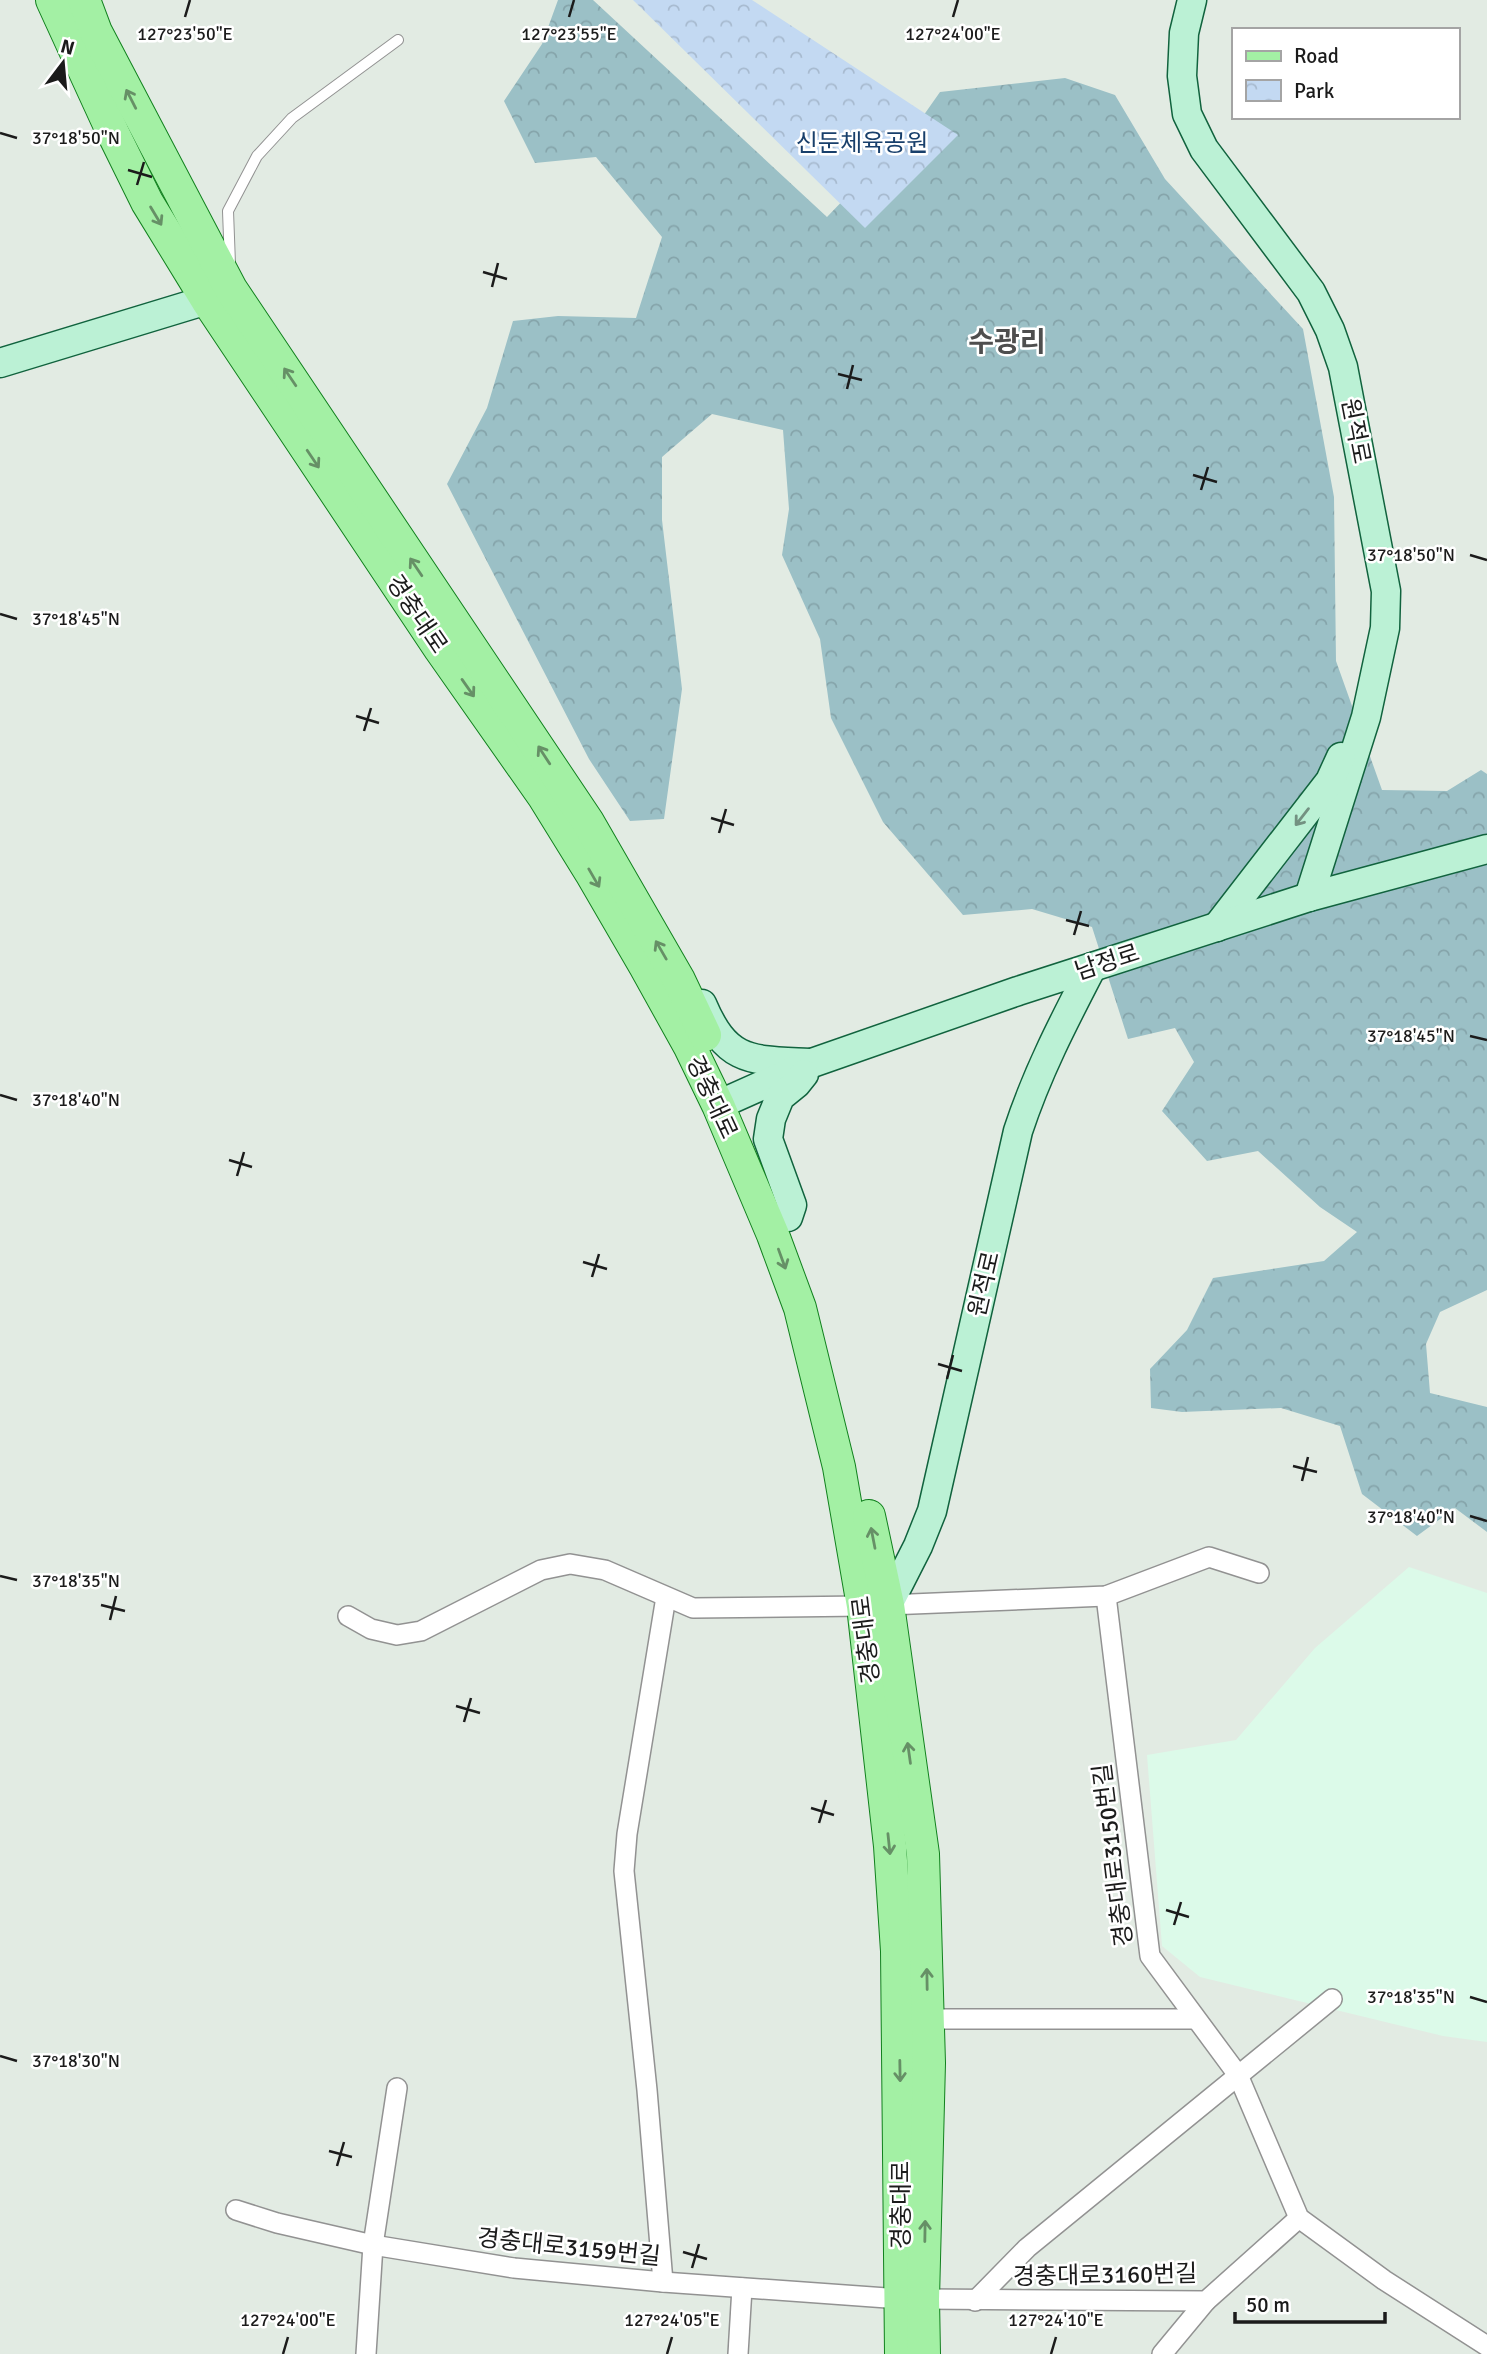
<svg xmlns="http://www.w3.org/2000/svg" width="1487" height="2354" font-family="Signika,'Noto Sans KR',sans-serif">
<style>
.education{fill:#dcfae9}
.forest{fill:url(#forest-crowns)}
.park{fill:url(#park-crowns)}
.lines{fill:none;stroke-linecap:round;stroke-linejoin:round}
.lane-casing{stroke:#929292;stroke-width:12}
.street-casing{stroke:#929292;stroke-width:22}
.secondary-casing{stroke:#11633e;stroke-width:31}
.primary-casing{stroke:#11811e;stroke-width:34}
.lane{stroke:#fff;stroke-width:10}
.street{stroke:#fff;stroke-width:19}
.secondary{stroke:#bbf1d5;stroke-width:28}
.primary{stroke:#a3f0a4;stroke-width:32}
.oneway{stroke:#669066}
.oneway2{stroke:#739181}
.ticks{fill:none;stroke:#1b1b1b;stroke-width:2.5}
.labels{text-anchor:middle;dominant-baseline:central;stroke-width:5;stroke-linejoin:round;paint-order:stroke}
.park-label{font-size:24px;fill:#183f6b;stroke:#fff}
.street-label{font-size:24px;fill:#1b1b1b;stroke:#fff}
.quarter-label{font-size:28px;font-weight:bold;fill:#4e4e4e;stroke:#fff}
.ticks-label{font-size:18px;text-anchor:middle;fill:#1b1b1b;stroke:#fff;stroke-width:5;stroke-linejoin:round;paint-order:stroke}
</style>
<defs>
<pattern id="forest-crowns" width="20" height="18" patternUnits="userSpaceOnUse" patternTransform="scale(1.75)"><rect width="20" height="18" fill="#9bc0c6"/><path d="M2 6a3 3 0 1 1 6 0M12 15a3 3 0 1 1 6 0" fill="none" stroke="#85a4aa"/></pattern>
<pattern id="park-crowns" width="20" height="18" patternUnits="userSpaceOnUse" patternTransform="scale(1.75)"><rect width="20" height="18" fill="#c3d9f2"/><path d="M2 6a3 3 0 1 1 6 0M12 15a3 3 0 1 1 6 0" fill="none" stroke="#a7bacf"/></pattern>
</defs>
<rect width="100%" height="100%" fill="#e2ebe3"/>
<!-- education -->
<path class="education" d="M1409 1567 1487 1593V2042L1443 2036 1200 1977 1162 1946 1147 1755 1236 1740 1315 1648Z"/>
<!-- forest -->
<path class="forest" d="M558 0H593L827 217 921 119 940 92 1065 78 1115 95 1165 179 1303 329 1334 497 1336 661 1382 790 1447 791 1481 770 1487 774V1290L1440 1312 1426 1344 1430 1393 1487 1407V1532L1455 1508 1417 1536 1362 1494 1340 1426 1281 1408 1182 1412 1151 1408 1150 1369 1187 1330 1213 1278 1324 1261 1357 1232 1320 1207 1258 1151 1207 1161 1162 1111 1194 1062 1175 1028 1128 1039 1092 927 1032 909 963 915 883 822 831 718 820 639 782 555 789 509 783 430 712 414 662 457V520L682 689 664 819 630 821 589 759 447 484 487 408 513 321 558 316 636 318 662 237 596 157 535 163 504 101 542 44Z"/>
<!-- park -->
<path class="park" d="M633 0H752L958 135 865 228Z"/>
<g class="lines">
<defs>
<path id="lane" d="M230 264 228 211 257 156 292 118 398 40"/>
<g id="street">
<path d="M1106 1596 1150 1956 1238 2075 1299 2218 1384 2280 1487 2346"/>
<path d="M888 1605 1106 1596 1209 1557 1259 1573"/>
<path d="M348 1616 371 1629 397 1635 421 1631 541 1570 570 1564 605 1570 693 1608 863 1606"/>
<path d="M928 2019H1195"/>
<path d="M236 2210 277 2223 373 2245 514 2268 663 2282 901 2299"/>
<path d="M663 2282 647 2090 624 1871 627 1834 666 1597"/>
<path d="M923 2299 1206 2301 1299 2218"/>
<path d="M975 2301 1027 2248 1332 1999"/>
<path d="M366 2354 373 2245 397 2088"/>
<path d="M738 2354 742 2288"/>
<path d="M1162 2354 1206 2301"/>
</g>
<g id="secondary">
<path d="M1192 0 1184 33 1182 76 1187 114 1204 149 1311 292 1330 330 1343 367 1386 591 1385 628 1366 717 1309 897"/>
<path d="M0 363 207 300 227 291"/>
<path d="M1217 927 1330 781 1341 757"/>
<path d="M702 1004C727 1063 750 1060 809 1063"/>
<path d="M718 1105 812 1063 1018 991 1309 897 1487 849"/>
<path d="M788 1217 792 1205 768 1139 771 1119 780 1097 796 1084 804 1074"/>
<path d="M877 1605H888L918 1546 932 1511 1018 1131C1037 1073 1064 1021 1092 967"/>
</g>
<g id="primary">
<path d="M52 0 113 133 147 202 207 300 440 649 544 797 591 873 645 966 690 1047 718 1105 773 1235 800 1308 839 1467 863 1606 890 1846 897 1951 901 2354"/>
<path d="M84 0 96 32 231 289 588 822 679 980 705 1035"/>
<path d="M869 1516 888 1605 923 1854 929 2063 923 2299 924 2354"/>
</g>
</defs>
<!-- lane casing -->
<use href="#lane" class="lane-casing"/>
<!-- street casing -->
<use href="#street" class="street-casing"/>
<!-- secondary casing -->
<use href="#secondary" class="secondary-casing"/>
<!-- primary casing -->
<use href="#primary" class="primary-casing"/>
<!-- lane -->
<use href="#lane" class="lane"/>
<!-- street -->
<use href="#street" class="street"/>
<!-- secondary -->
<use href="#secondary" class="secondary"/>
<!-- primary -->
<use href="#primary" class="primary"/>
</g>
<!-- one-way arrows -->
<defs><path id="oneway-shaft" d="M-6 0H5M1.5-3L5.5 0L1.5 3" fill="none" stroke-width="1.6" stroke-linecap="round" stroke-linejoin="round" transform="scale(1.75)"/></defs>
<g class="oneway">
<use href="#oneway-shaft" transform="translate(131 99) rotate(-117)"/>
<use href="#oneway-shaft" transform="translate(156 216) rotate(59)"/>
<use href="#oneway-shaft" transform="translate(290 377) rotate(-124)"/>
<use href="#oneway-shaft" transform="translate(313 459) rotate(56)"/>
<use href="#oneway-shaft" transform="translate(416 567) rotate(-124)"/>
<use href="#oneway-shaft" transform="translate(468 688) rotate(55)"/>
<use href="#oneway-shaft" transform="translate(544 755) rotate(-123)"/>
<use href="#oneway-shaft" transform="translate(594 878) rotate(60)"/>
<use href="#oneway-shaft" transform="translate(661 950) rotate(-120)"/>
<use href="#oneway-shaft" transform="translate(782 1259) rotate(70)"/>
<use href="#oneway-shaft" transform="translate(873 1538) rotate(-101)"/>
<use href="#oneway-shaft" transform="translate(909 1753) rotate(-98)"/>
<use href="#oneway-shaft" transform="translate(889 1844) rotate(84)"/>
<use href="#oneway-shaft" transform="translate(927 1979) rotate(-91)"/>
<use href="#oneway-shaft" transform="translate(900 2071) rotate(89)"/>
<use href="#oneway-shaft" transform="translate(925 2231) rotate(-89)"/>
</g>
<use class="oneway2" href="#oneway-shaft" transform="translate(1302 817) rotate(128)"/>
<!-- ticks -->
<path class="ticks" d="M185 17 190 0M569 17 574 0M953 17 958 0M0 133 17 138M128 170 152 177M137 185 144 162M483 272 507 279M492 287 498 263M838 374 862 380M847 389 853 365M1193 475 1217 482M1201 490 1208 467M1470 555 1487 560M0 614 17 619M356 716 379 723M364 731 371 708M711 818 734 825M719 833 726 809M1066 920 1089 926M1074 935 1081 911M1470 1036 1487 1040M0 1095 17 1100M229 1160 252 1167M237 1176 244 1152M583 1262 607 1269M592 1277 599 1254M938 1364 962 1371M947 1379 953 1355M1293 1466 1317 1472M1302 1481 1308 1457M1470 1516 1487 1521M0 1576 17 1580M101 1605 125 1611M110 1620 116 1596M456 1706 480 1713M464 1722 471 1698M811 1808 834 1815M819 1823 826 1800M1166 1910 1189 1917M1174 1925 1181 1902M1470 1997 1487 2002M0 2056 17 2061M329 2151 352 2157M337 2166 344 2142M683 2252 707 2259M692 2268 699 2244M283 2354 288 2337M667 2354 672 2337M1051 2354 1056 2337"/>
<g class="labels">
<!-- park labels -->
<g class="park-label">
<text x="862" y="143">신둔체육공원</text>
</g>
<!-- street labels -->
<g class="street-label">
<text transform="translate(1356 431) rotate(79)">원적로</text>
<text transform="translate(417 614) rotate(56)">경충대로</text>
<text transform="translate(1107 962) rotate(-18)">남정로</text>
<text transform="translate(712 1097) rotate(65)">경충대로</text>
<text transform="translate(984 1284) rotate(-77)">원적로</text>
<text transform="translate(866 1640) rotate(-97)">경충대로</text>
<text transform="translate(1113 1855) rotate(-97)">경충대로3150번길</text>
<text transform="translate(901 2205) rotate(-90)">경충대로</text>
<text transform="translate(569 2247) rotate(6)">경충대로3159번길</text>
<text transform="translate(1105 2275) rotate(-1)">경충대로3160번길</text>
</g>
<!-- quarter labels -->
<g class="quarter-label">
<text x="1007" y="342">수광리</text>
</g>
</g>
<g class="ticks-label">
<text x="185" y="40">127°23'50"E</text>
<text x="569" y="40">127°23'55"E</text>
<text x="953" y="40">127°24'00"E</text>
<text x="76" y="144">37°18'50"N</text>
<text x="1411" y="561">37°18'50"N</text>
<text x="76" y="625">37°18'45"N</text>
<text x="1411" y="1042">37°18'45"N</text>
<text x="76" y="1106">37°18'40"N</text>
<text x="1411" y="1523">37°18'40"N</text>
<text x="76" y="1587">37°18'35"N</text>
<text x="1411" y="2003">37°18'35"N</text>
<text x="76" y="2067">37°18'30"N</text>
<text x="288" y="2326">127°24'00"E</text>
<text x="672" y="2326">127°24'05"E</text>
<text x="1056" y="2326">127°24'10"E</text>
</g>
<!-- legend -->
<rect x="1232" y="28" width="228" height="91" fill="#ffffff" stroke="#a4a4a4" stroke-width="2"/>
<rect x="1246" y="51" width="35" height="10" fill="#a3f0a4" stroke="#a4a4a4" stroke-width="2"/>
<text x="1294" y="63" font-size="21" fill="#1b1b1b">Road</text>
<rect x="1246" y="80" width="35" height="21" fill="url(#park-crowns)" stroke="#a4a4a4" stroke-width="2"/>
<text x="1294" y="98" font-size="21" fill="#1b1b1b">Park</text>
<!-- north arrow -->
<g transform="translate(63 63) rotate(16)" stroke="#ffffff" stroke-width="5" paint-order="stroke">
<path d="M0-5L12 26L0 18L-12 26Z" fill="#1b1b1b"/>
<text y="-10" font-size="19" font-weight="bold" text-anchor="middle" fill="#1b1b1b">N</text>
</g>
<!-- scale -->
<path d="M1235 2312v10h150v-10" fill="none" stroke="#1b1b1b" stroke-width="3.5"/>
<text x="1246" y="2312" font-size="21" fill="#1b1b1b" stroke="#ffffff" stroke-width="5" paint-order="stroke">50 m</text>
</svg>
